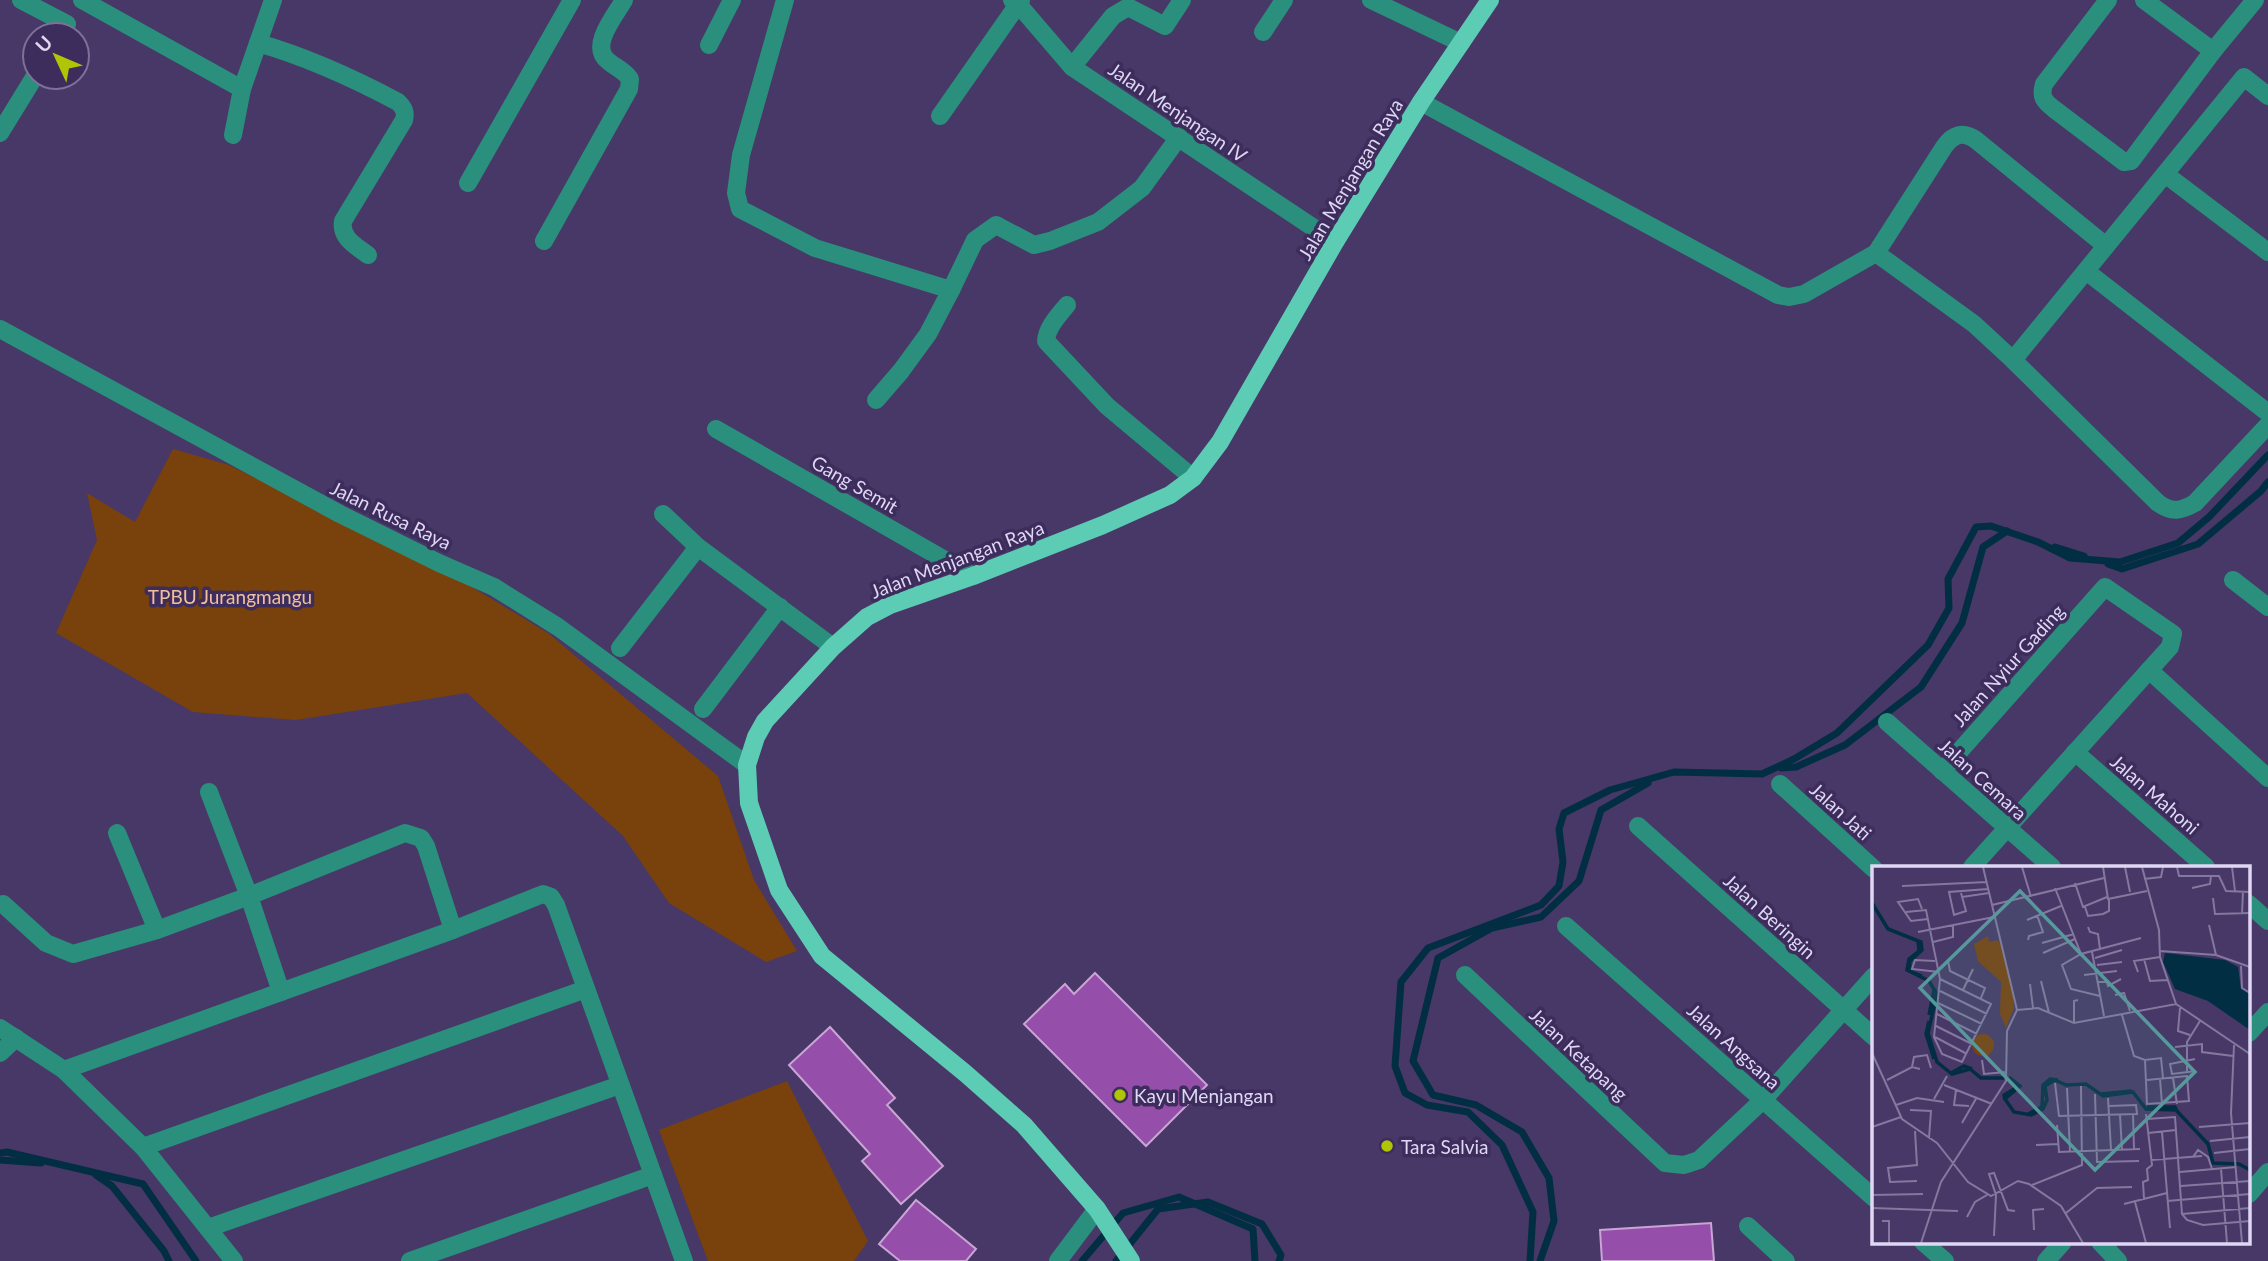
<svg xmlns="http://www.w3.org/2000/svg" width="2268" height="1261" font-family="Lato,sans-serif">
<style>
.green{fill:#79410c}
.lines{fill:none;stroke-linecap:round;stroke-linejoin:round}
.stream{stroke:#022e44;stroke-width:7}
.building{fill:#954faa;stroke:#c9a4d5;stroke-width:2}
.minor{stroke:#2a8f7c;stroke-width:18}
.major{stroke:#5cccb5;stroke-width:18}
.poi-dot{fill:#afc506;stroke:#3d2d5c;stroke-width:2.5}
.labels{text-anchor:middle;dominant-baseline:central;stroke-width:7;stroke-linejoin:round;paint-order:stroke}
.street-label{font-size:19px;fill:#dfd7f4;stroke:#3d2d5c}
.park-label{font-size:19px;fill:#f0bf9c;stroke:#3d2d5c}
.poi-label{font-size:19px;fill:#dfd7f4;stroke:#3d2d5c;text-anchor:start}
.inset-river{fill:none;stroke:#022e44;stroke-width:3.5}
.inset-road{fill:none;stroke:#84789f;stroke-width:2}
.view{fill:#58989d;fill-opacity:0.15;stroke:#58989d;stroke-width:3.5}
.inset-edge{fill:none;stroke:#dfd7f4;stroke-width:3.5}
</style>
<rect width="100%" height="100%" fill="#473867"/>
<!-- green -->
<g class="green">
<path d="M173 449 229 465 442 569 548 633 718 776 754 880 797 951 766 962 669 903 623 836 467 693 296 720 193 712 56 633 97 540 87 493 135 522Z"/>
<path d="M787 1081 868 1241 854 1261H708L659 1130Z"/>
</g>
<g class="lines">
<!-- stream -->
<g class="stream">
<path d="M2055 547 2084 556"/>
<path d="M2108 564 2122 569 2198 544 2261 491 2268 482"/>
<path d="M1781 768 1796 767 1845 745 1921 687 1962 623 1983 547 2007 531"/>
<path d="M0 1153 7 1152 143 1184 196 1261"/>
<path d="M0 1160 41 1163"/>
<path d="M96 1175 112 1186 164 1251 169 1261"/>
<path d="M1082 1261 1123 1213 1179 1197 1253 1229 1255 1261"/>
<path d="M1116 1261 1158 1209 1208 1202 1262 1224 1281 1255 1279 1261"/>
<path d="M1530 1261 1533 1212 1502 1145 1468 1112 1427 1105 1405 1093 1395 1066 1401 982 1428 948 1541 905 1559 886 1563 862 1559 829 1564 813 1610 790 1674 772 1762 774 1794 759 1837 733 1928 645 1949 608 1948 579 1976 527 1991 526 2038 542 2070 558 2120 562 2178 543 2209 517 2268 455"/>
<path d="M1540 1261 1554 1221 1549 1178 1522 1132 1476 1105 1433 1095 1413 1061 1438 958 1492 928 1541 917 1579 881 1601 810 1648 783"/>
</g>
</g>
<!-- building -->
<g class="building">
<path d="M1095 973 1207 1085 1146 1146 1024 1024 1065 984 1074 994Z"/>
<path d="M830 1027 895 1098 887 1105 943 1166 901 1204 862 1161 870 1154 789 1065Z"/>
<path d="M916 1200 976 1249 966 1261H900L879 1244Z"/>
<path d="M1711 1223 1714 1261H1602L1600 1230Z"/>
</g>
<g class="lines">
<!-- minor -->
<g class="minor">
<path d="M21 0 67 24"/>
<path d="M82 0 242 89"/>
<path d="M785 0 741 155 736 193 740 209 815 248 951 290 975 240 996 225 1034 245 1050 241 1098 222 1142 188 1179 137"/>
<path d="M1012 0 1018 4 1072 67 1335 242"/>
<path d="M1371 0 1461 43"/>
<path d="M2108 0 2044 84C2040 97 2044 101 2054 109L2124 162 2131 161 2213 51 2255 0"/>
<path d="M2144 0 2213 51"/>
<path d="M1263 32 1284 0"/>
<path d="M258 43C307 57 353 78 398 102 404 108 406 112 404 120L343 221C340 238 356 246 368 255"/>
<path d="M709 45 732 0"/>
<path d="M1072 67 1113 16 1128 7 1165 26 1182 0"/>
<path d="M1421 102 1778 295 1789 297 1804 294 1876 253 1944 147C1953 134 1963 131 1976 140L2106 246"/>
<path d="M940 116 1021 0"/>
<path d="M0 133 35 76"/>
<path d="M233 135 242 89 273 0"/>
<path d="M2165 174 2268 252"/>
<path d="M468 183 572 0"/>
<path d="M544 241 629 89 630 79C624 70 616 68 608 61 589 46 615 16 624 0"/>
<path d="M1876 253 1974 324 2013 360 2158 503C2172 513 2181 511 2195 503L2268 425"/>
<path d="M2086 271 2268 413"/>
<path d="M1067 305C1059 315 1047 327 1046 341L1107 406 1193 478"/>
<path d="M0 329 340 514 439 563 494 587 558 627 747 765"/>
<path d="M2013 360 2244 77 2268 96"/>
<path d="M876 400 901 371 928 334 951 290"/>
<path d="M716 429 973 576"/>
<path d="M663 514 698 547 833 647"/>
<path d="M2233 580 2268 607"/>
<path d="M620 648 698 547"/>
<path d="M2149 670 2268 778"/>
<path d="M703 709 780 607"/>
<path d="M1887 722 2052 867"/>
<path d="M2075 752 2206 867"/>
<path d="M1942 771 2105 587 2173 634 2170 647 1972 867"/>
<path d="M1780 784 1874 869"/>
<path d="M209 792 249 896 281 992"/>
<path d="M1638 826 1874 1037"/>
<path d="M117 833 157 930"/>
<path d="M3 904 46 943 73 954 157 930 249 896 405 833 421 838 426 846 453 930"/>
<path d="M2249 904 2268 921"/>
<path d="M1566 926 1874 1198"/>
<path d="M1465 975 1665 1163 1684 1165 1699 1160 1763 1100 1874 976"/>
<path d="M0 1028 64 1070 143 1147 234 1261"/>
<path d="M2249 1033 2268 1012"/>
<path d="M0 1053 16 1038"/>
<path d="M64 1070 453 930 543 894 551 897 556 905 684 1261"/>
<path d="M143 1147 586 989"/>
<path d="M2249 1194 2268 1172"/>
<path d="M1748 1226 1786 1261"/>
<path d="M208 1228 620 1085"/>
<path d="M1923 1242 1945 1261"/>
<path d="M2100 1242 2118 1261"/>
<path d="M410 1261 653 1175"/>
<path d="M1058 1261 1097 1209"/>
<path d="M2046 1261 2063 1242"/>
</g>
<!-- major -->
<path class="major" d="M1131 1261 1097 1209 1024 1125 965 1073 822 956 779 890 749 803 747 765 756 737 765 721 833 647 867 617 890 605 973 576 1103 525 1170 495 1193 478 1220 442 1335 242 1421 102 1490 0"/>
</g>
<!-- markers -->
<g class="poi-dot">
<circle cx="1120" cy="1095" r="7"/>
<circle cx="1387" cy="1146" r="7"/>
</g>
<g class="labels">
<!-- street labels -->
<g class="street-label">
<text transform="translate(1178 112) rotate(34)">Jalan Menjangan IV</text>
<text transform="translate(1350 179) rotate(-59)">Jalan Menjangan Raya</text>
<text transform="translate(855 484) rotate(30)">Gang Semit</text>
<text transform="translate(391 515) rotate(26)">Jalan Rusa Raya</text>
<text transform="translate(957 559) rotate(-21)">Jalan Menjangan Raya</text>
<text transform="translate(2008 665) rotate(-48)">Jalan Nyiur Gading</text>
<text transform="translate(1983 779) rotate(42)">Jalan Cemara</text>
<text transform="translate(2155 794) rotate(41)">Jalan Mahoni</text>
<text transform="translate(1841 811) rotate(42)">Jalan Jati</text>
<text transform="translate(1770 916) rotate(42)">Jalan Beringin</text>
<text transform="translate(1734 1046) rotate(42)">Jalan Angsana</text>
<text transform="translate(1579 1054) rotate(43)">Jalan Ketapang</text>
</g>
<!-- park labels -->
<g class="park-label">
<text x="230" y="596">TPBU Jurangmangu</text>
</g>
<!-- poi labels -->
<g class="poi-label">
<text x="1134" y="1095">Kayu Menjangan</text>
<text x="1401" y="1146">Tara Salvia</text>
</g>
</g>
<!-- overview -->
<g transform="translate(1872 866)">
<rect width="378" height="378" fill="#473867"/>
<path d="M116 70 117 76 126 74 129 79 140 118 142 142 134 162 128 148 129 116 106 95 102 78ZM100 179a11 11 0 1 1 22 0a11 11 0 1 1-22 0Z" fill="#79410c"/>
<path d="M293 87 353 94 366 101 369 123 378 128V164L336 135 303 123 291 96Z" fill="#022e44"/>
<path class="inset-river" d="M0 37 16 63 49 76 50 84 38 95 37 105 57 115 65 128 56 167 65 196 80 208 98 203 109 212H132M46 74 47 85 37 93 35 104 50 110M57 149 62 124M57 155 54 168 62 193M79 207 92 200 100 203M137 211 148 220 133 233 142 246 159 249 171 243 175 234 173 220 183 214 194 219 214 218 231 230 261 226 274 243 304 244 336 278 341 297 367 298 378 304M229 228 260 225M133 234 132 229 147 220M275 241H303L305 245M156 248 170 241 171 219 178 213 186 214"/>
<path class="inset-road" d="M111 1 145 144M150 1 159 31M231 1 236 33 275 25M253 1 258 26M270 1 287 64 288 91 304 138M305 1 307 10H347L354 25 378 26M360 1 363 25M272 13 289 11 291 1M203 17 211 41 235 31M30 20 115 16M183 22 209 88M320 22 338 18 339 10M89 27 94 45 82 49 77 26 116 23M90 31 117 27M341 32 343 48 378 47M120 39 232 12M213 41 216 50 231 48 237 45V33M50 43 46 33 26 36 39 55 56 53M34 46 54 44 68 113 62 171 70 188 90 196 119 138 68 113M370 48 371 26M155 54 189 40M337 59 344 89M216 61 218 66 226 68 228 83M46 66 122 51M156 74 157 70 171 66 165 49M61 76 81 71V59M170 77 202 68M288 85 344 89 378 101M220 86 232 150M171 87 203 73M223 92 250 84M272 93 278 115 296 114M63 95 43 94 40 103 67 106M76 95 78 105 113 122 109 132M225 99 250 96M369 100 370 122 378 127M266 106 262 95 288 91M212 109 245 105M169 115 177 147M226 116H235L236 120 249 113M158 118 161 142M91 124 101 103M68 125 115 148M243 129 252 127 258 145M228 130 199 123 190 99 209 88 269 72M66 137 110 158M308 142 306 165 318 169M65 148 105 168M250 149 262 190 273 194 289 192 291 212M202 156V135L206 134M64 160 100 178M63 171 95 188M362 179 359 247 370 377M303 181 330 178V186L361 190M0 187 30 253 65 277 96 316 119 330 146 315 157 318 189 340 211 377M323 193 298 198 300 208 324 205M110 194 112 208 134 206M273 194 275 238 317 235 315 210 275 214M40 201 42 191 55 189 59 202M315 205V176L328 155M301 212 305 238M288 213 290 238M15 214 40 201 48 203M183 217 187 250 265 248 264 239 237 240M72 219 120 238M195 222 198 286M84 224 82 239 97 240M223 228 225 296 267 295M236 232 239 284M62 233 75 210M24 239 45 232 72 236M38 244 59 245 57 272M261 248 262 284M248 249 250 284M275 253 303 251 310 348 315 354 331 359 378 355M90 257 105 231M185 259 187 286 268 283M0 261 29 251M327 261 378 257M43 265 45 299 16 302 18 316 45 315M290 266 298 362M276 267 304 264M338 275 378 271M164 279 186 278M342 287 378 283M321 291 326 284 336 291 340 303M279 294 330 290M349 303 355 377M308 306 364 301M160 319 210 299 209 220M309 320 378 315M0 329 51 328M272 333 271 316 276 314 275 303 280 299 274 248M295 335 378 328M263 336 274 377M252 338 295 327M0 342 86 345M194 347 225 322 260 321M310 348 378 342M95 351 103 336 115 329M10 355H17V377M162 364 161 344 172 343M122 370 124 329 117 308 122 307 136 344 143 345M49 377 69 316 134 215 135 165 145 144 166 142 202 157 304 138 378 188"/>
<path class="view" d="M148 25 323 206 223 304 48 122Z"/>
<rect width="378" height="378" class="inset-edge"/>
</g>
<!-- north arrow -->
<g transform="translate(56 56) rotate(314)"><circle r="33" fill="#3d2d5c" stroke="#7e7199" stroke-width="2"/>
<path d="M0-5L12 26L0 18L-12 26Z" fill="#afc506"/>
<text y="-10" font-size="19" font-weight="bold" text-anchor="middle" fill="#dfd7f4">U</text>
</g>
</svg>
